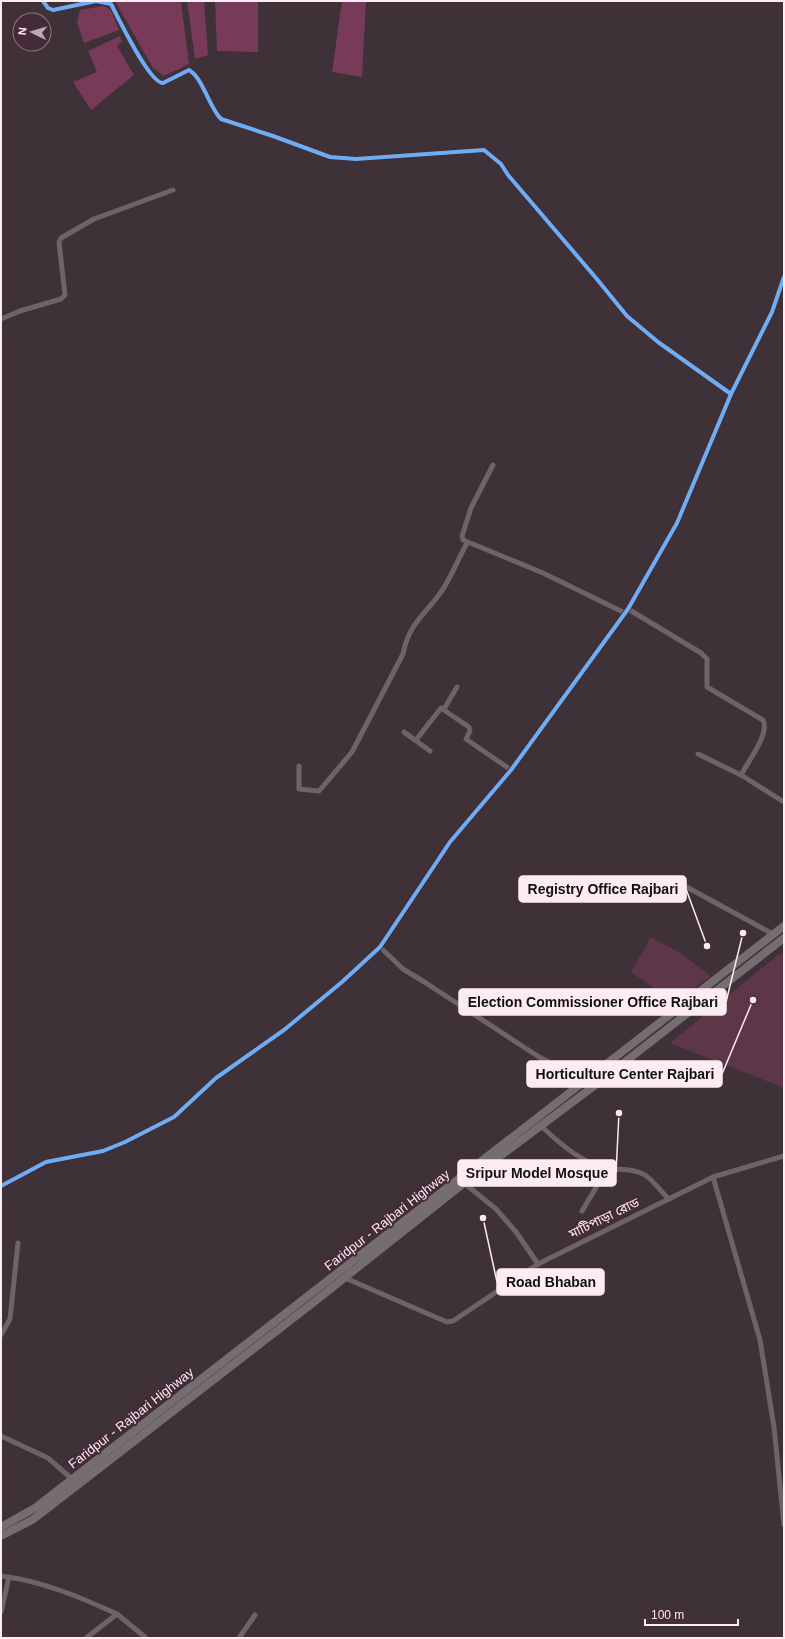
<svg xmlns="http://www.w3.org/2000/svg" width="785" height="1639" font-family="Helvetica,'Noto Sans Bengali',sans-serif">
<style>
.green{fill:#5d3648}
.water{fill:#773a59}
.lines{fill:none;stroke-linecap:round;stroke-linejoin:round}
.minor{stroke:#6c6467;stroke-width:5}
.primary{stroke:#756d71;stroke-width:8}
.cycleway-casing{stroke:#452b37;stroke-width:6}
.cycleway{stroke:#6dadf4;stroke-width:4}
.labels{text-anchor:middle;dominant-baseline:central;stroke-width:4;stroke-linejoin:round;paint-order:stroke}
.street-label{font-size:13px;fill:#fdebf2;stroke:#452b37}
.leader{fill:none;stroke:#fdebf2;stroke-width:1.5}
.callout-dot{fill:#fdebf2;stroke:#452b37;stroke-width:1.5}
.callout{fill:#fdebf2;stroke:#fdebf2;stroke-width:1.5}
.callout-label{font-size:14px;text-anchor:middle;font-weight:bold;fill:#111}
</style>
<rect width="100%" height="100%" fill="#3f3138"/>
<!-- green -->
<g class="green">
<path d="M651 937 682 954 711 976 674 1002 631 972Z"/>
<path d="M779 954 784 957V1088L670 1043Z"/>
</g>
<!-- water -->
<g class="water">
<path d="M115 1H181L189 64 164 76 153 68Z"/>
<path d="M187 1H204L208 55 195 59Z"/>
<path d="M215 1H258V52L217 51Z"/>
<path d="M342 1H366L362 77 332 72Z"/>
<path d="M104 6 111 10 119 30 84 43 77 22 80 10Z"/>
<path d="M120 36 122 42 117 46 134 75 91 110 73 82 97 72 88 51Z"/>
</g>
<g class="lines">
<!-- minor -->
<g class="minor">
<path d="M43 1 48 8 53 10 96 1 111 4C118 17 149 83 163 83L189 70C203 78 209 107 221 119L273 136 330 157 356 159 484 150 501 164 508 175 596 278 627 316 658 342 731 394"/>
<path d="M1 319 20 311 61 299 65 295 59 242 61 238 94 219 173 190"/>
<path d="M493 465 471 508 462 536 463 540 543 573 625 613"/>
<path d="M628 609 701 653 707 659V687L763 720C770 734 748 761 741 775L784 802"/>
<path d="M444 709 457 687"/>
<path d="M404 732 430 751"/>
<path d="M416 740 441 708 469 727 470 731 466 739 511 770"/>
<path d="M698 754 741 775"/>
<path d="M299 766V789L319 791 352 752 403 654C409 623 424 616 441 592 451 578 458 559 467 543"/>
<path d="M670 878 773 934"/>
<path d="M380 947 403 969 426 983 539 1057 562 1069 581 1084"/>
<path d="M540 1125C557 1141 574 1156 595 1165 610 1172 631 1166 645 1175 654 1181 661 1192 669 1199"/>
<path d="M713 1177 760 1340 774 1427 784 1525"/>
<path d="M464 1183 496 1209 516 1232 538 1264 713 1177 784 1156"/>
<path d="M1 1186 46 1162 103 1151 125 1142 174 1117 216 1078 284 1030 342 982 380 947 450 842 511 770 628 609 677 523 731 394 772 312 784 277"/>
<path d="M582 1211 607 1169"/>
<path d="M345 1278 447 1322 453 1321 538 1264"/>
<path d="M1 1335 10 1319 18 1243"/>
<path d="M1 1436 48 1458 72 1479"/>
<path d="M1 1576C42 1581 80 1597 117 1614L86 1638"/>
<path d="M1 1612 9 1577"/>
<path d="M117 1614 146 1638"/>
<path d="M239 1638 255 1615"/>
</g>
<!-- primary -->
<g class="primary">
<path d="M1 1527 35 1508 784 926"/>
<path d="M1 1536 32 1520 44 1511 314 1302 464 1183 594 1086 784 938"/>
</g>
<defs>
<g id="cycleway">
<path d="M43 1 48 8 53 10 96 1 111 4C118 17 149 83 163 83L189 70C203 78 209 107 221 119L273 136 330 157 356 159 484 150 501 164 508 175 596 278 627 316 658 342 731 394"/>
<path d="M1 1186 46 1162 103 1151 125 1142 174 1117 216 1078 284 1030 342 982 380 947 450 842 511 770 628 609 677 523 731 394 772 312 784 277"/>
</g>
</defs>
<!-- cycleway casing -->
<use href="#cycleway" class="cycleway-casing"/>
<!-- cycleway -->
<use href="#cycleway" class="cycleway"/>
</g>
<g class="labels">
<!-- street labels -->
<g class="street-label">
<text transform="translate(604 1218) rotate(-26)">মাটিপাড়া রোড</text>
<text transform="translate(387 1220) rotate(-38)">Faridpur - Rajbari Highway</text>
<text transform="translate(131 1418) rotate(-38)">Faridpur - Rajbari Highway</text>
</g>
</g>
<!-- callouts -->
<path class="leader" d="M707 946L686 889M743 933L726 1002M753 1000L722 1074M619 1113L616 1173M483 1218L497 1282"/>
<g class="callout-dot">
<circle cx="707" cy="946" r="4"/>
<circle cx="743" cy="933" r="4"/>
<circle cx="753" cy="1000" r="4"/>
<circle cx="619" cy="1113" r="4"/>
<circle cx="483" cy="1218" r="4"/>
</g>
<g class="callout">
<rect x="519" y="876" width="167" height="26" rx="4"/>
<rect x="459" y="989" width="267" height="26" rx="4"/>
<rect x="527" y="1061" width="195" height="26" rx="4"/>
<rect x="458" y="1160" width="158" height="26" rx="4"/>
<rect x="497" y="1269" width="107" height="26" rx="4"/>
</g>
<g class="callout-label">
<text x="603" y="894">Registry Office Rajbari</text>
<text x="593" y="1007">Election Commissioner Office Rajbari</text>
<text x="625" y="1079">Horticulture Center Rajbari</text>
<text x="537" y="1178">Sripur Model Mosque</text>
<text x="551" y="1287">Road Bhaban</text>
</g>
<!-- border -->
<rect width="785" height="1639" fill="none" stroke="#fdebf2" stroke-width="4"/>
<!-- north arrow -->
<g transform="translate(32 32) rotate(275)"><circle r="19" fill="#452b37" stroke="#8f7882"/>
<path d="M0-3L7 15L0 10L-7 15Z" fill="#baaab1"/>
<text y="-6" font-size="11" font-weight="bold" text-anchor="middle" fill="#fdebf2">N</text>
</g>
<!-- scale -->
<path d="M645 1619v6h93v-6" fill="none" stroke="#fdebf2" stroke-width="2"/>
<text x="651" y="1619" font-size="12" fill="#fdebf2" stroke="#452b37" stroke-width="3" paint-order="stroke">100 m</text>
</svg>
